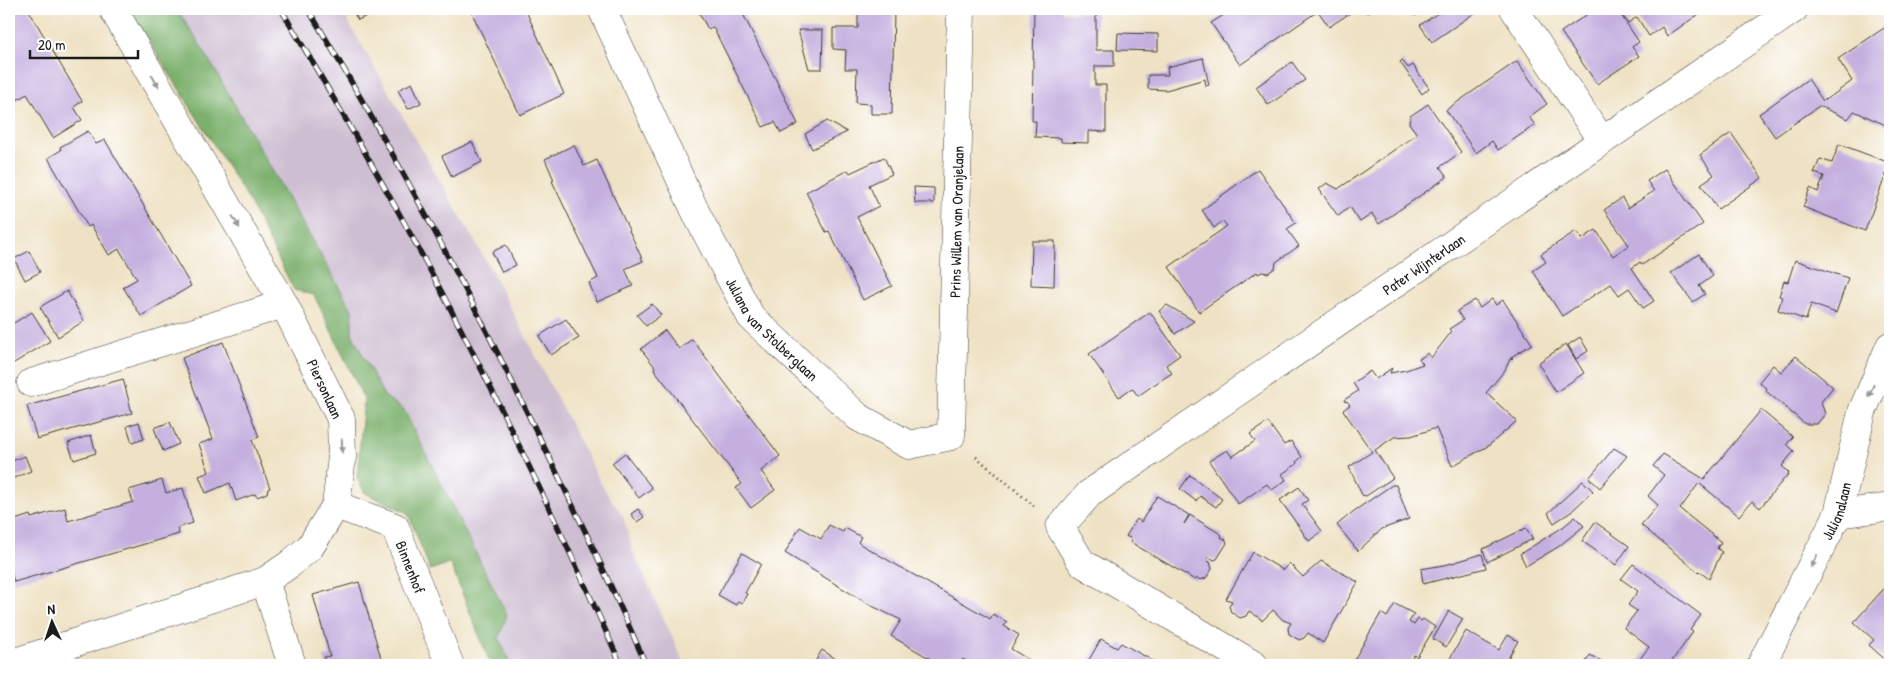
<svg xmlns="http://www.w3.org/2000/svg" width="1899" height="674" font-family="'Patrick Hand',sans-serif">
<style>
.industrial{fill:#cebed2}
.forest{fill:#7cb16d;stroke:#4c6644}
.building{fill:#c4afdf}
.lines{fill:none;stroke-linecap:round;stroke-linejoin:round}
.minor-casing{stroke:#3c3a35;stroke-width:29}
.path{stroke:#3c3a35;stroke-width:3;stroke-dasharray:1 4;stroke-linecap:butt}
.minor{stroke:#fff;stroke-width:28}
.rail-casing{stroke:#1c1c1c;stroke-width:5.5}
.rail{stroke:#fff;stroke-width:4;stroke-dasharray:11;stroke-linecap:butt}
.oneway{fill:#999}
.labels{text-anchor:middle;dominant-baseline:central;stroke-width:4;stroke-linejoin:round;paint-order:stroke}
.street-label{font-size:15px;fill:#1c1c1c;stroke:#fff}
</style>
<rect width="100%" height="100%" fill="#fff"/>
<filter id="ink" filterUnits="userSpaceOnUse"><feTurbulence type="fractalNoise" baseFrequency=".02" numOctaves="2"/><feDisplacementMap in="SourceGraphic" scale="10" xChannelSelector="R" yChannelSelector="G"/><feConvolveMatrix kernelMatrix="1 2 1 2 8 2 1 2 1" color-interpolation-filters="sRGB"/></filter>
<filter id="wash" filterUnits="userSpaceOnUse"><feTurbulence type="fractalNoise" baseFrequency=".0096" numOctaves="4" result="noise"/><feDisplacementMap in="SourceGraphic" scale="20" xChannelSelector="R" yChannelSelector="G"/><feGaussianBlur stdDeviation="1.12" result="paint"/><feColorMatrix in="noise" values="0 0 0 0 0 0 0 0 0 0 0 0 0 0 0 0 0 1.4 0 .05"/><feComposite in="paint" operator="in"/></filter>
<g filter="url(#wash)">
<rect width="100%" height="100%" fill="#efe2c4"/>
<!-- industrial -->
<path class="industrial" d="M177 9H341L490 268 604 489 623 516 633 552 685 665H511L499 638 507 615 405 410 384 396 352 334V310L204 51Z"/>
<!-- forest -->
<path class="forest" d="M129 9H177L204 51 352 310V334L384 396 404 410 507 615 499 638 511 665H491L450 563 430 570 408 513 365 493 357 478 364 399 314 295 294 290 248 199Z"/>
<g id="blocks">
<!-- building -->
<g class="building">
<path d="M9 9H28L82 101 74 107 82 120 53 138 27 94 12 103 9 97Z"/>
<path d="M352 9H381L358 20Z"/>
<path d="M473 9H525L564 94 520 115 472 13 474 12Z"/>
<path d="M697 9H749L742 12 798 124 781 133 775 122 763 127 713 27 708 29Z"/>
<path d="M771 9H787L774 15Z"/>
<path d="M858 9H894L892 114H871V104L856 103 857 69H845L846 50 833 49V28H858Z"/>
<path d="M1034 9H1062V12L1096 13V50H1114V66H1095V85H1106V132L1089 131V143L1061 142V138L1035 137 1036 121H1032Z"/>
<path d="M1233 9H1356L1329 27 1318 11 1240 65 1211 23Z"/>
<path d="M1364 9H1374L1367 13Z"/>
<path d="M1410 9H1425L1415 16Z"/>
<path d="M1444 9H1473L1476 12 1432 42 1420 25Z"/>
<path d="M1595 9H1617L1639 42 1632 47 1639 56 1597 84 1561 32Z"/>
<path d="M1618 9H1699L1702 12 1667 36 1662 27 1649 36 1637 17 1628 23Z"/>
<path d="M1884 28 1890 37V120L1888 126 1854 111 1848 119 1819 106 1775 137 1759 114 1808 79 1823 101 1833 95 1852 81 1838 59Z"/>
<path d="M798 30H823L822 69H809Z"/>
<path d="M1118 33 1158 34V51L1117 50Z"/>
<path d="M1203 58 1209 85 1206 86 1205 79 1166 90 1148 89V75H1168L1167 67Z"/>
<path d="M1402 60 1408 68 1413 65 1429 88 1422 94 1400 62Z"/>
<path d="M1517 61 1547 104 1529 117 1535 125 1498 150 1492 141 1476 153 1446 110Z"/>
<path d="M1292 62 1305 80 1268 105 1256 87Z"/>
<path d="M412 83 421 103 408 109 398 90Z"/>
<path d="M1428 104 1461 152 1440 167 1447 177 1379 224 1372 214 1360 222 1350 207 1338 216 1319 189 1327 183 1338 189 1417 134 1409 123 1410 116Z"/>
<path d="M827 121 847 132 812 149 805 134Z"/>
<path d="M88 131 96 144 105 140 191 286 141 316 123 287 137 279 119 249 109 255 91 225 88 227 48 158 61 150 60 147Z"/>
<path d="M1731 133 1762 178 1718 209 1701 184 1714 175 1700 155Z"/>
<path d="M472 142 482 162 452 177 442 156Z"/>
<path d="M1839 144 1890 163 1865 231 1803 207 1810 188 1818 192 1824 176 1814 173 1820 159 1832 163Z"/>
<path d="M574 145 584 166 597 160 643 261 625 269 633 286 597 302 589 283 598 278 552 181 554 180 545 159Z"/>
<path d="M884 157 892 174 869 185 879 206 857 217 892 286 863 300 829 231 826 232 806 192 848 170 850 173Z"/>
<path d="M1258 169 1296 223 1287 229 1299 246 1276 262 1275 268 1268 273 1262 272 1258 274 1257 272 1199 312 1169 267 1227 226 1223 221 1214 228 1202 210Z"/>
<path d="M1665 169 1703 224 1642 265 1640 262 1632 268 1654 301 1643 308 1629 288 1619 295 1611 284 1562 316 1533 271 1546 262 1541 254 1576 231 1582 239 1596 230 1613 256 1629 245 1604 210 1622 198 1628 208 1654 191 1647 181Z"/>
<path d="M914 187 934 188V203H915Z"/>
<path d="M1032 241H1055L1054 286 1031 285Z"/>
<path d="M506 245 516 265 502 272 492 252Z"/>
<path d="M29 251 40 272 25 280 14 259Z"/>
<path d="M1699 254 1713 276 1699 286 1705 294 1693 302 1671 273Z"/>
<path d="M1795 260 1848 278 1836 313 1811 304 1806 320 1778 310 1782 297 1779 296 1784 281 1788 282Z"/>
<path d="M67 291 84 321 58 337 40 307Z"/>
<path d="M1492 299 1496 305 1503 300 1532 344 1511 357 1513 358 1510 359 1505 370 1486 393 1517 421 1488 446 1452 466 1436 428 1411 436 1394 437 1375 450 1393 478 1366 496 1362 495 1349 467 1372 452 1343 410 1350 405 1347 401 1345 402 1344 400 1358 391 1353 383 1370 371 1376 379 1392 368 1390 373 1406 370 1423 364 1419 359 1428 353 1431 358 1452 331 1449 329 1463 320 1457 311 1475 300 1480 308Z"/>
<path d="M652 304 661 315 646 326 637 315Z"/>
<path d="M1167 305 1194 321 1175 334 1159 311Z"/>
<path d="M32 312 50 341 9 366V326Z"/>
<path d="M1150 312 1180 355 1166 365 1172 373 1155 384 1138 396 1132 388 1119 397 1089 354Z"/>
<path d="M566 319 579 338 551 355 539 336Z"/>
<path d="M665 330 679 349 692 339 780 456 761 471 775 490 751 508 736 488 742 484 654 369 655 367 641 349Z"/>
<path d="M1580 337 1588 351 1576 359 1568 345Z"/>
<path d="M223 342 259 437 252 440 270 488 268 489 267 493 257 497 255 494 236 501 230 483 206 493 199 476 209 472 199 444 213 439 182 358Z"/>
<path d="M1566 344 1584 373 1556 392 1538 363Z"/>
<path d="M1796 356 1833 387 1821 402 1825 414 1817 424H1805L1766 391 1767 389 1759 382 1773 365 1781 372Z"/>
<path d="M123 379 132 413 37 439 27 406Z"/>
<path d="M1761 410 1793 437 1787 444 1794 451 1782 466 1789 473 1760 508 1752 501 1739 516 1699 483 1680 509 1721 542 1717 548 1722 552 1709 579 1699 571 1698 572 1641 525 1658 505 1648 496 1664 475 1653 466 1663 454 1704 479Z"/>
<path d="M139 422 144 439 132 443 127 426Z"/>
<path d="M170 422 179 444 163 451 154 428Z"/>
<path d="M1268 422 1284 445 1291 441 1302 457 1296 462 1297 464 1282 474 1286 480 1272 490 1267 484 1238 504 1209 461 1227 450 1232 457 1255 441 1250 434Z"/>
<path d="M91 435 96 453 74 460 68 443Z"/>
<path d="M1614 448 1627 456 1600 488 1589 478Z"/>
<path d="M625 453 652 488 639 498 612 463Z"/>
<path d="M25 456 31 471 9 480V462Z"/>
<path d="M1190 475 1222 499 1216 507 1200 496 1196 501 1180 489Z"/>
<path d="M162 480 166 493 183 488 193 523 177 528 179 534 14 582 12 575 9 576V522L30 515 31 518 65 508 68 521 133 502 129 490Z"/>
<path d="M1583 481 1593 491 1571 512 1554 523 1548 513Z"/>
<path d="M1392 485H1396L1409 519 1382 529 1358 551 1337 525 1354 511Z"/>
<path d="M1299 487 1308 500 1302 504 1322 531 1309 541 1280 500Z"/>
<path d="M1157 496 1189 515 1184 524 1190 515 1222 535 1221 537 1226 540 1227 543 1217 559 1214 560 1209 557 1207 561 1210 562 1212 569 1206 578 1200 580 1197 578 1195 580 1130 542 1132 539 1126 536 1137 519 1141 522Z"/>
<path d="M638 509 644 517 637 522 631 514Z"/>
<path d="M1575 517 1584 526 1558 547 1526 566 1520 554 1563 527Z"/>
<path d="M1595 522 1629 546 1616 565 1582 541Z"/>
<path d="M829 525 843 532 845 528 861 537 858 542 860 544 987 617 990 619 993 614 1007 622 1004 626 1019 635 1011 649 1031 661 1028 665H974L963 659 959 665H941L891 636 901 620 868 604 785 553 800 527 821 539Z"/>
<path d="M1526 528 1533 539 1487 562 1483 549Z"/>
<path d="M1253 552 1283 570 1289 563 1303 577 1321 561 1358 582 1323 643 1308 633 1304 638 1299 640 1289 634 1288 628 1291 623 1283 620 1273 610 1262 621 1261 619 1249 611 1246 616 1240 618 1231 612 1229 606 1232 601 1226 599Z"/>
<path d="M742 553 761 564 745 593 747 594 742 603 738 601 736 605 718 595Z"/>
<path d="M1482 554 1486 568 1423 584 1421 569 1449 564Z"/>
<path d="M1633 564 1701 615 1690 630 1693 632 1669 665H1646L1639 660 1649 647 1624 628 1637 611 1628 605 1638 591 1621 579Z"/>
<path d="M359 582 383 665H326L324 657 330 656 313 595Z"/>
<path d="M1889 583 1890 584V664L1869 645 1874 640 1854 622Z"/>
<path d="M1395 604 1414 614 1409 622 1414 625 1418 619 1421 621 1423 619 1435 627 1417 657 1414 655 1408 665H1362L1354 660 1381 613 1387 617Z"/>
<path d="M1449 611 1463 619 1446 647 1433 639Z"/>
<path d="M1466 631 1499 650 1508 635 1518 641 1504 665H1446Z"/>
<path d="M1101 639 1117 648 1121 643 1155 662 1153 665H1086Z"/>
<path d="M822 650 836 659 848 665H813Z"/>
<path d="M1590 655 1609 665H1584Z"/>
</g>
</g>
</g>
<g filter="url(#ink)">
<use href="#blocks" fill-opacity="0" stroke="#3c3a35" stroke-width="1"/>
<g class="lines">
<defs>
<g id="minor">
<path id="s1" d="M602 9 698 217 751 317 858 417 909 445 951 436 961 9"/>
<path d="M1514 9 1602 141"/>
<path d="M31 383 284 304"/>
<path id="s2" d="M336 505 395 527 450 665"/>
<path d="M1838 514 1890 507"/>
<path d="M265 581 292 665"/>
<path d="M9 664 265 581 290 564 310 547 336 505 342 457 341 419 284 304 113 9"/>
<path id="s3" d="M1254 665 1082 563 1060 527 1089 494 1794 9"/>
<path id="s4" d="M1761 665 1838 514 1862 412 1890 346"/>
</g>
</defs>
<!-- minor casing -->
<use href="#minor" class="minor-casing"/>
<!-- path -->
<path class="path" d="M976 457 1034 506"/>
<!-- minor -->
<use href="#minor" class="minor"/>
<defs>
<g id="rail">
<path d="M281 9C339 107 397 206 450 308 511 425 567 544 621 665"/>
<path d="M308 9C384 134 454 264 519 396 563 485 607 574 646 665"/>
</g>
</defs>
<!-- rail casing -->
<use href="#rail" class="rail-casing"/>
<!-- rail -->
<use href="#rail" class="rail"/>
</g>
<!-- one-way arrows -->
<defs><path id="oneway-solid" d="M-6-.8H1V-3.2L6.5 0L1 3.2V.8H-6Z" transform="scale(1.25)"/></defs>
<g class="oneway">
<use href="#oneway-solid" transform="translate(155 81) rotate(60)"/>
<use href="#oneway-solid" transform="translate(236 222) rotate(60)"/>
<use href="#oneway-solid" transform="translate(1871 391) rotate(113)"/>
<use href="#oneway-solid" transform="translate(342 446) rotate(89)"/>
<use href="#oneway-solid" transform="translate(1814 561) rotate(117)"/>
</g>
</g>
<g class="labels">
<!-- street labels -->
<g class="street-label">
<text stroke="none"><textPath href="#s1" startOffset="804">Prins Willem van Oranjelaan</textPath></text>
<text stroke="none"><textPath href="#s3" startOffset="692">Pater Wijnterlaan</textPath></text>
<text stroke="none"><textPath href="#s1" startOffset="365">Juliana van Stolberglaan</textPath></text>
<text transform="translate(325 389) rotate(65)">Piersonlaan</text>
<text stroke="none"><textPath href="#s4" startOffset="172">Julianalaan</textPath></text>
<text stroke="none"><textPath href="#s2" startOffset="106">Binnenhof</textPath></text>
</g>
</g>
<!-- margin -->
<rect width="1899" height="674" fill="none" stroke="#fff" stroke-width="30"/>
<!-- north arrow -->
<g transform="translate(52 622) rotate(357)" stroke="#ffffff" stroke-width="4" paint-order="stroke">
<path d="M0-4L9 19L0 12L-9 19Z" fill="#1c1c1c"/>
<text y="-8" font-size="14" font-weight="bold" text-anchor="middle" fill="#1c1c1c">N</text>
</g>
<!-- scale -->
<path d="M30 50v8h108v-8" fill="none" stroke="#1c1c1c" stroke-width="2.5"/>
<text x="38" y="50" font-size="15" fill="#1c1c1c" stroke="#ffffff" stroke-width="4" paint-order="stroke">20 m</text>
</svg>
